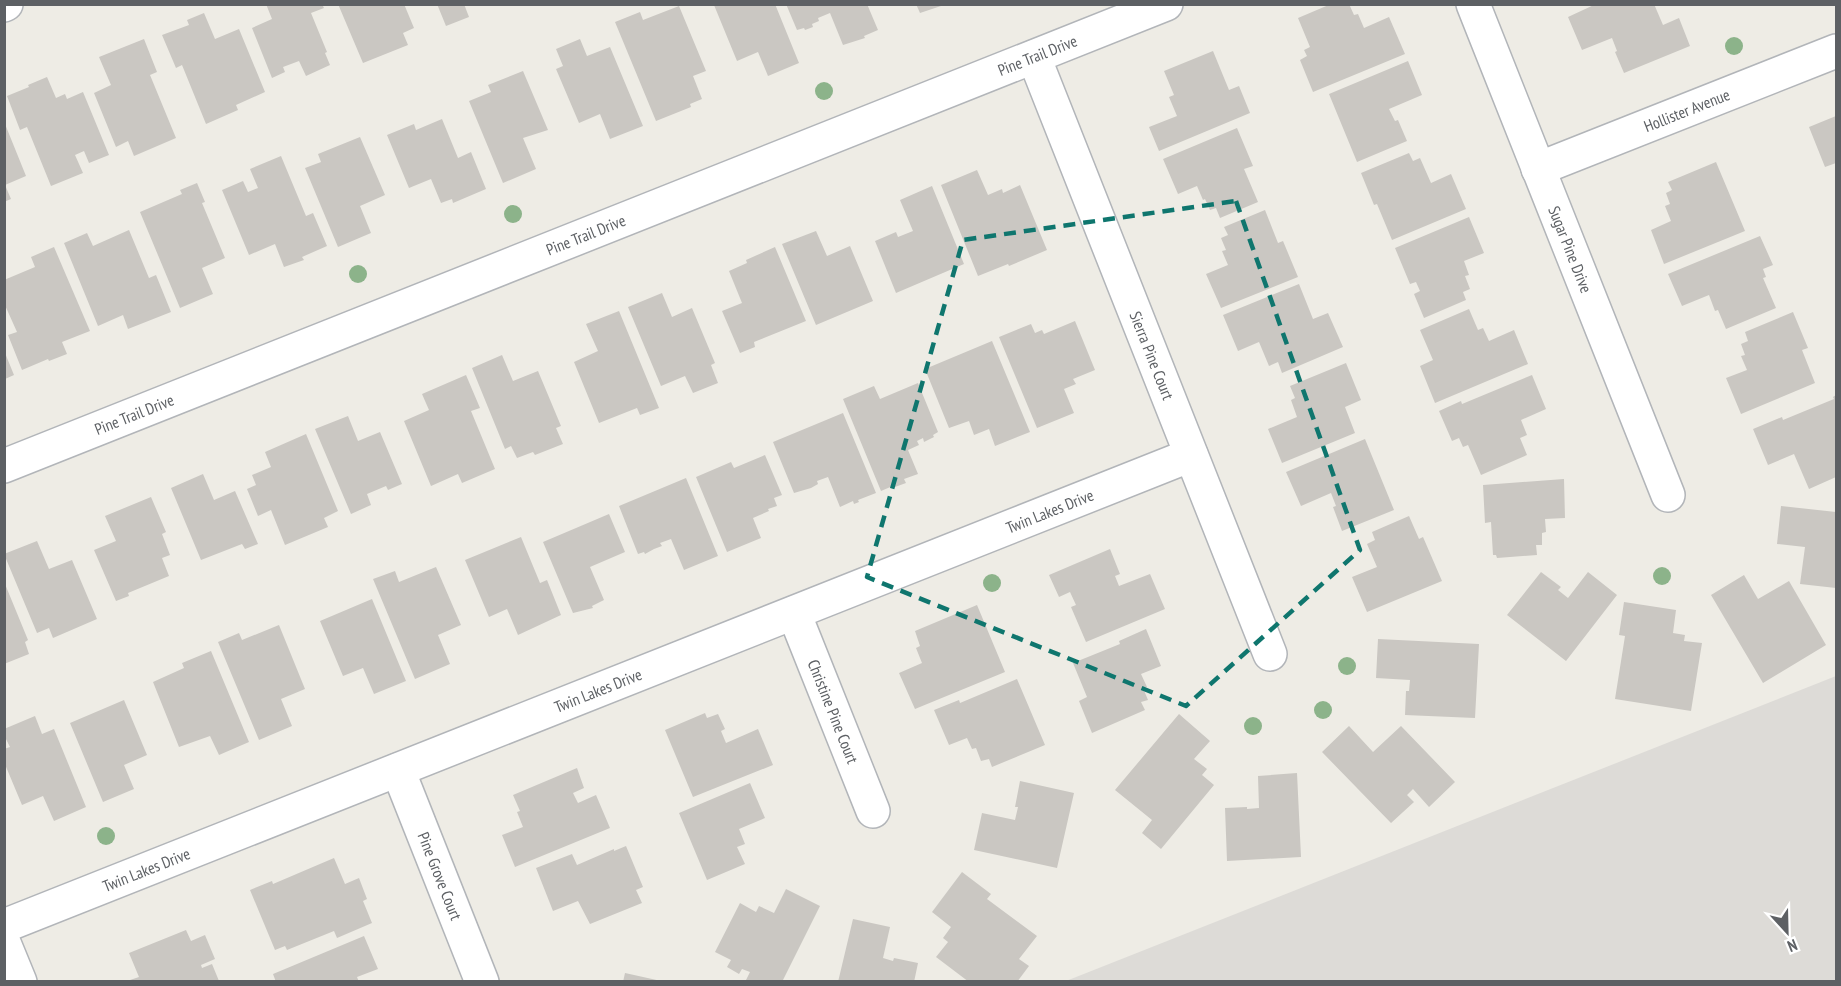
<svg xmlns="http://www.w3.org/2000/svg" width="1841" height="986" font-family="'PT Sans Narrow',sans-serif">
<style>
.industrial{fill:#dddbd7}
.building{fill:#cac7c2}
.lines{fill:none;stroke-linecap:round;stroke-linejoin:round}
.street-casing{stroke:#b2b5b9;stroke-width:36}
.street{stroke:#fff;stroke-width:33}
.tree{fill:#8cb38a}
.marked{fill:none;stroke:#0f766e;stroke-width:4.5;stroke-dasharray:12 8;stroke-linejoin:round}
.labels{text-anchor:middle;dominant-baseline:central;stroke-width:6;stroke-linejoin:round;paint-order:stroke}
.street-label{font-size:16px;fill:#5d6064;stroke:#fff}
</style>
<rect width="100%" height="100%" fill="#eeece5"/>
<!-- industrial -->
<path class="industrial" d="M1836 676V981H1066Z"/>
<!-- building -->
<g class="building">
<path d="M266 4H322L324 8 311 13 327 52 325 53 330 65 306 76 299 61 283 67 285 72 272 78 252 28 272 19Z"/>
<path d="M338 4H404L414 28 403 33 408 45 363 63Z"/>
<path d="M437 4H464L469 17 446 26Z"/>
<path d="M715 4H775L799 63 768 76 758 52 737 61 714 5Z"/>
<path d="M786 4H867L878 30 864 36 865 38 843 45 830 13 818 18 819 21 812 24 813 27 805 30 804 28 797 30Z"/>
<path d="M916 4H944V5L920 13Z"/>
<path d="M1331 4H1349L1354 15 1358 14 1364 28 1389 17 1405 54 1313 92 1300 60 1307 56 1304 50 1310 47 1298 18Z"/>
<path d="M1596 4H1654L1663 25 1679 18 1690 46 1624 73 1615 52 1617 51 1612 38 1582 50 1568 17Z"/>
<path d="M679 6 706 71 693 76 702 99 690 104 691 107 656 121 615 22 640 12 643 20Z"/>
<path d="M204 13 215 39 239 29 265 92 236 105 238 110 206 124 182 65 176 68 162 35 189 25 187 20Z"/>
<path d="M144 39 157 72 150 75 176 138 134 156 128 141 116 147 94 93 111 85 99 57Z"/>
<path d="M580 39 587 56 610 47 643 126 610 139 600 114 579 123 556 69 563 66 556 49Z"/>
<path d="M1213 51 1229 90 1239 86 1250 113 1159 151 1149 127 1177 116 1169 97 1174 95 1164 71Z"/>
<path d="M1408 61 1422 95 1389 109 1395 121 1398 120 1407 141 1357 162 1329 94Z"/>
<path d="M523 71 548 130 523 138 536 169 503 183 469 101 491 92 488 85Z"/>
<path d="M47 77 56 98 65 94 67 99 83 92 109 155 89 163 84 151 75 155 83 173 51 186 27 127 20 130 7 96 29 87 28 85Z"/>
<path d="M1836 116V163L1825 167 1809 127Z"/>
<path d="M442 119 458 158 471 152 486 189 453 203 452 199 441 203 431 179 409 188 387 135 414 124 416 130Z"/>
<path d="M5 124 26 176 5 185 11 199 4 202Z"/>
<path d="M1237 128 1253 166 1244 169 1258 202 1220 218 1216 208 1210 210 1205 199 1203 200 1197 186 1178 194 1163 159Z"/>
<path d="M360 137 385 195 360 206 371 233 338 247 305 168 321 162 318 154Z"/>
<path d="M1409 153 1413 161 1420 158 1431 183 1451 174 1466 209 1392 240 1377 204 1374 205 1361 173Z"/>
<path d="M281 156 306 216 313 213 327 246 302 257 304 260 284 267 275 244 249 255 222 190 243 181 248 192 258 188 250 169Z"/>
<path d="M1716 162 1745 231 1664 264 1651 230 1671 221 1665 206 1670 204 1666 193 1672 190 1668 182Z"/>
<path d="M977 170 988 195 1002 189 1003 193 1020 185 1047 250 1009 266 1008 264 978 276 941 185Z"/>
<path d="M197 183 205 202 202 203 225 258 202 268 213 294 180 308 140 212 182 194 180 190Z"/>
<path d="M932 186 964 264 896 293 875 241 896 232 898 237 913 231 900 200Z"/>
<path d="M1265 210 1278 243 1283 241 1298 277 1221 308 1206 274 1228 265 1222 251 1226 250 1221 238 1228 235 1224 227Z"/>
<path d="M1469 217 1484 253 1464 261 1469 275 1465 276 1470 289 1463 292 1466 300 1424 318 1414 294 1420 291 1416 282 1410 284 1395 248Z"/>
<path d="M129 230 149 278 156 275 171 312 128 329 123 315 98 326 64 243 87 233 93 246Z"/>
<path d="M816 231 827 256 850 246 873 301 816 325 782 244Z"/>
<path d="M1760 236 1773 265 1763 269 1766 277 1763 278 1776 308 1726 329 1718 310 1715 311 1709 295 1682 306 1668 274Z"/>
<path d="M54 247 90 331 62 342 67 354 49 361 48 359 22 370 8 335 17 332 4 303V280L35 267 31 257Z"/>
<path d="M775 247 806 321 754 342 755 347 740 353 722 311 742 303 729 271 747 263 746 260Z"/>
<path d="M1299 284 1313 319 1328 313 1343 347 1282 373 1278 362 1269 366 1259 342 1238 351 1223 315Z"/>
<path d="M662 293 672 317 692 308 715 363 711 365 718 383 693 393 685 376 661 386 628 307Z"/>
<path d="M1469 309 1478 330 1483 328 1489 341 1514 330 1528 364 1435 403 1420 366 1433 360 1420 330Z"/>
<path d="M619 311 659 408 640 415 637 408 599 423 574 362 598 351 586 324Z"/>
<path d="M1793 312 1808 348 1802 350 1815 383 1741 414 1726 378 1747 370 1741 356 1745 355 1741 344 1748 341 1745 332Z"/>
<path d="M1075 321 1095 370 1073 379 1076 384 1064 389 1074 413 1037 428 999 337 1031 324 1035 333 1042 330 1044 334Z"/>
<path d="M992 341 1030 432 995 446 989 429 974 435 969 421 949 428 925 369Z"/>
<path d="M5 353 14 375 5 379Z"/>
<path d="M502 355 513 381 538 371 561 426 556 428 563 444 535 455 533 452 517 458 511 446 505 449 472 368Z"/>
<path d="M1346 363 1361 400 1345 407 1355 433 1282 463 1268 429 1297 417 1291 400 1295 398 1290 386Z"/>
<path d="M466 375 480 408 471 411 495 469 462 483 458 474 431 486 404 421 429 410 422 394Z"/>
<path d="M1532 375 1546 409 1521 420 1527 435 1520 438 1527 455 1481 475 1468 445 1463 447 1459 438 1452 441 1439 411 1461 401 1462 404Z"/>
<path d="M918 383 938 432 933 435 934 437 924 442 923 438 917 441 919 445 908 450 918 474 904 479 906 483 895 487V485L881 491 843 399 874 386 880 399Z"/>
<path d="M1836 395V477L1809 489 1794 454 1768 465 1753 429 1782 417 1783 420 1834 399 1833 397Z"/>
<path d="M843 413 876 493 858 500 859 502 854 504 853 501 840 507 828 477 817 481 818 484 811 488 794 493 773 442Z"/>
<path d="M348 416 358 441 380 432 402 484 388 490 386 486 367 494 371 505 351 514 315 429Z"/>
<path d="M306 434 338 511 324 518 328 527 285 545 271 510 258 516 247 489 256 485 252 475 271 467 265 452Z"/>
<path d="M1365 439 1394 510 1342 531 1333 507 1336 506 1331 493 1301 506 1286 472Z"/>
<path d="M765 455 782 495 774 498 777 506 768 509 769 511 753 518 761 538 727 552 696 477 731 462 734 468Z"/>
<path d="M203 474 214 500 235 491 258 544 245 549 242 544 201 560 171 488Z"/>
<path d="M686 478 718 556 684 570 671 539 660 543 662 546 654 549 645 554 644 552 638 554 619 506Z"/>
<path d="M1564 479 1565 518 1545 519 1546 532 1542 533V545H1536L1537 555 1497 558 1496 555H1493L1491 522 1485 523 1483 485Z"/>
<path d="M151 497 166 532 162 534 170 555 162 558 169 576 128 593 129 596 116 601 94 550 116 541 105 516Z"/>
<path d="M1781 506 1836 512V588L1800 584 1805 547 1777 544Z"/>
<path d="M609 514 625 552 590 567 604 600 592 606 593 608 573 613 543 542Z"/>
<path d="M1409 516 1419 539 1423 537 1442 581 1367 612 1352 577 1377 567 1367 544 1375 540 1372 532Z"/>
<path d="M521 537 540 583 547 580 561 615 518 635 507 609 489 617 465 560Z"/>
<path d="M37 541 49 569 72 560 97 619 53 638 49 628 37 633 4 554Z"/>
<path d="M1110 549 1120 574 1115 576 1119 586 1150 574 1165 609 1086 642 1071 607 1076 605 1070 592 1059 597 1049 575Z"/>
<path d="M436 567 461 625 438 635 450 664 415 679 373 579 395 571 399 582Z"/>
<path d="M1541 572 1561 587 1558 590 1568 598 1588 572 1617 595 1566 661 1507 615Z"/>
<path d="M1744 575 1758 599 1789 581 1826 645 1763 683 1711 595Z"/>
<path d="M5 584 28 640 25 642 29 654 4 664Z"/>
<path d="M372 599 406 681 374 694 363 668 343 676 320 621Z"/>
<path d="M1624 602 1676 610 1673 633 1685 635 1684 641 1702 643 1691 711 1615 699 1625 636 1619 635Z"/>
<path d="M977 605 1005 672 915 709 899 673 922 663 916 648 920 646 915 631Z"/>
<path d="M279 625 305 689 281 699 292 726 259 740 218 642 239 633 242 640Z"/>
<path d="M1146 629 1161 666 1141 674 1147 687 1143 688 1148 700 1141 702 1145 710 1092 733 1079 701 1087 697 1073 663 1120 644 1119 641Z"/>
<path d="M1378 639 1479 644 1475 718 1405 715 1406 691H1409L1410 680 1376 678Z"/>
<path d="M211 651 249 742 219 755 210 736 179 747 153 682 184 668 182 663Z"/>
<path d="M1017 679 1045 745 992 767 989 759 981 761 976 748 972 749 967 738 949 745 934 710 959 700 960 703Z"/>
<path d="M124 700 147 755 124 765 134 789 103 802 70 723Z"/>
<path d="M705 713 707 718 718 714 725 729 721 731 726 743 758 729 773 765 693 797 665 730Z"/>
<path d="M1179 714 1210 741 1194 759 1207 769 1202 775 1214 785 1161 849 1142 833 1152 820 1115 790Z"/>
<path d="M35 716 42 734 54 729 86 807 54 821 43 796 22 805 4 762V749L10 747 4 735V729Z"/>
<path d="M1349 726 1373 752 1401 726 1455 782 1429 807 1413 789 1407 795 1414 802 1391 823 1322 752Z"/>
<path d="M577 768 584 788 573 793 578 803 596 795 610 828 515 867 502 835 523 827 517 812 520 811 513 795Z"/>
<path d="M1297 773 1301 857 1227 861 1225 808 1247 807V809L1259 808 1258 776Z"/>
<path d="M1020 781 1074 793 1057 868 974 850 982 813 1015 820 1018 807H1015Z"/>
<path d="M750 783 765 818 739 829 745 844 737 847 745 864 707 880 679 813Z"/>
<path d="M626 846 643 887 636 890 642 903 590 924 578 901 553 911 536 868 572 854 577 865 614 849V851Z"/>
<path d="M334 858 345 884 359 878 367 899 363 901 372 923 337 938 334 931 287 950 285 946 275 950 250 890 272 881 273 884Z"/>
<path d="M962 872 991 894 987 899 1037 936 1019 959 1029 966 1017 982H969L936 957 948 942 943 938 951 927 932 912Z"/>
<path d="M786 889 820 906 782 982H745L750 972 742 969 739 974 727 967 731 960 715 952 740 903 756 912 759 906 774 913Z"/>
<path d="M853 919 890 927 883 958 893 961 894 958 918 963 914 982H838Z"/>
<path d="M186 930 191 941 205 935 215 959 201 965 202 968 212 964 219 981H127L139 977 129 953Z"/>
<path d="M364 936 378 969 357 977 359 982H276L273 974Z"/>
<path d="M625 973 661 981 660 982H623Z"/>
</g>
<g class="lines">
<defs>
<g id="street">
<path id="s1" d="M1473 4 1668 495"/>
<path d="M4 5 6 4"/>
<path id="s2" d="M1034 57 1270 654"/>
<path id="s3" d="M1538 169 1836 51"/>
<path id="s4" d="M4 466 1166 4"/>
<path id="s5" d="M794 613 873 811"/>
<path id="s6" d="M398 770 482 982"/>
<path id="s7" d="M4 926 1191 455"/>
<path d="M4 943 20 982"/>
</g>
</defs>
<!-- street casing -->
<use href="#street" class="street-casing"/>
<!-- street -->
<use href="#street" class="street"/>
</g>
<!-- trees -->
<g class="tree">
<circle cx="1734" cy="46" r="9"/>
<circle cx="824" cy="91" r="9"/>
<circle cx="513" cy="214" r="9"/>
<circle cx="358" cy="274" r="9"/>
<circle cx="1662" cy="576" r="9"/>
<circle cx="992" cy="583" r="9"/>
<circle cx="1347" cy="666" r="9"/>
<circle cx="1323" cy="710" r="9"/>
<circle cx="1253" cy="726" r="9"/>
<circle cx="106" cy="836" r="9"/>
</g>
<!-- marked area -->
<path class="marked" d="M1236 201 1360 550 1186 706 867 577 963 240Z"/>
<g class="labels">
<!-- street labels -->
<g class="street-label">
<text stroke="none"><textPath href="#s4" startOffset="1112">Pine Trail Drive</textPath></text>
<text stroke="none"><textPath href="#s3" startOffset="160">Hollister Avenue</textPath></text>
<text stroke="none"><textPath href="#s4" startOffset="626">Pine Trail Drive</textPath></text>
<text stroke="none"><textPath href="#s1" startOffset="264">Sugar Pine Drive</textPath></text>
<text stroke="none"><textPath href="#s2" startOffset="321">Sierra Pine Court</textPath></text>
<text stroke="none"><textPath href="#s4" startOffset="140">Pine Trail Drive</textPath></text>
<text stroke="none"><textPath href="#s7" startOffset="1125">Twin Lakes Drive</textPath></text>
<text stroke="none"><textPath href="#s7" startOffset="639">Twin Lakes Drive</textPath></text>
<text stroke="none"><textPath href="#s5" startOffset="106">Christine Pine Court</textPath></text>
<text stroke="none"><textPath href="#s7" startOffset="153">Twin Lakes Drive</textPath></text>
<text stroke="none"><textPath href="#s6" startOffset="114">Pine Grove Court</textPath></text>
</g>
</g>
<!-- border -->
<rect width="1841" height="986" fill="none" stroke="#5d6064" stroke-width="12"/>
<!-- north arrow -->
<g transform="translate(1787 932) rotate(158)" stroke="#ffffff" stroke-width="4.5" paint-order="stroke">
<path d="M0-4.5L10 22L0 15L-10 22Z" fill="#5d6064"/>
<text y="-9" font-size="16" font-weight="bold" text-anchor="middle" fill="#5d6064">N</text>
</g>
</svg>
